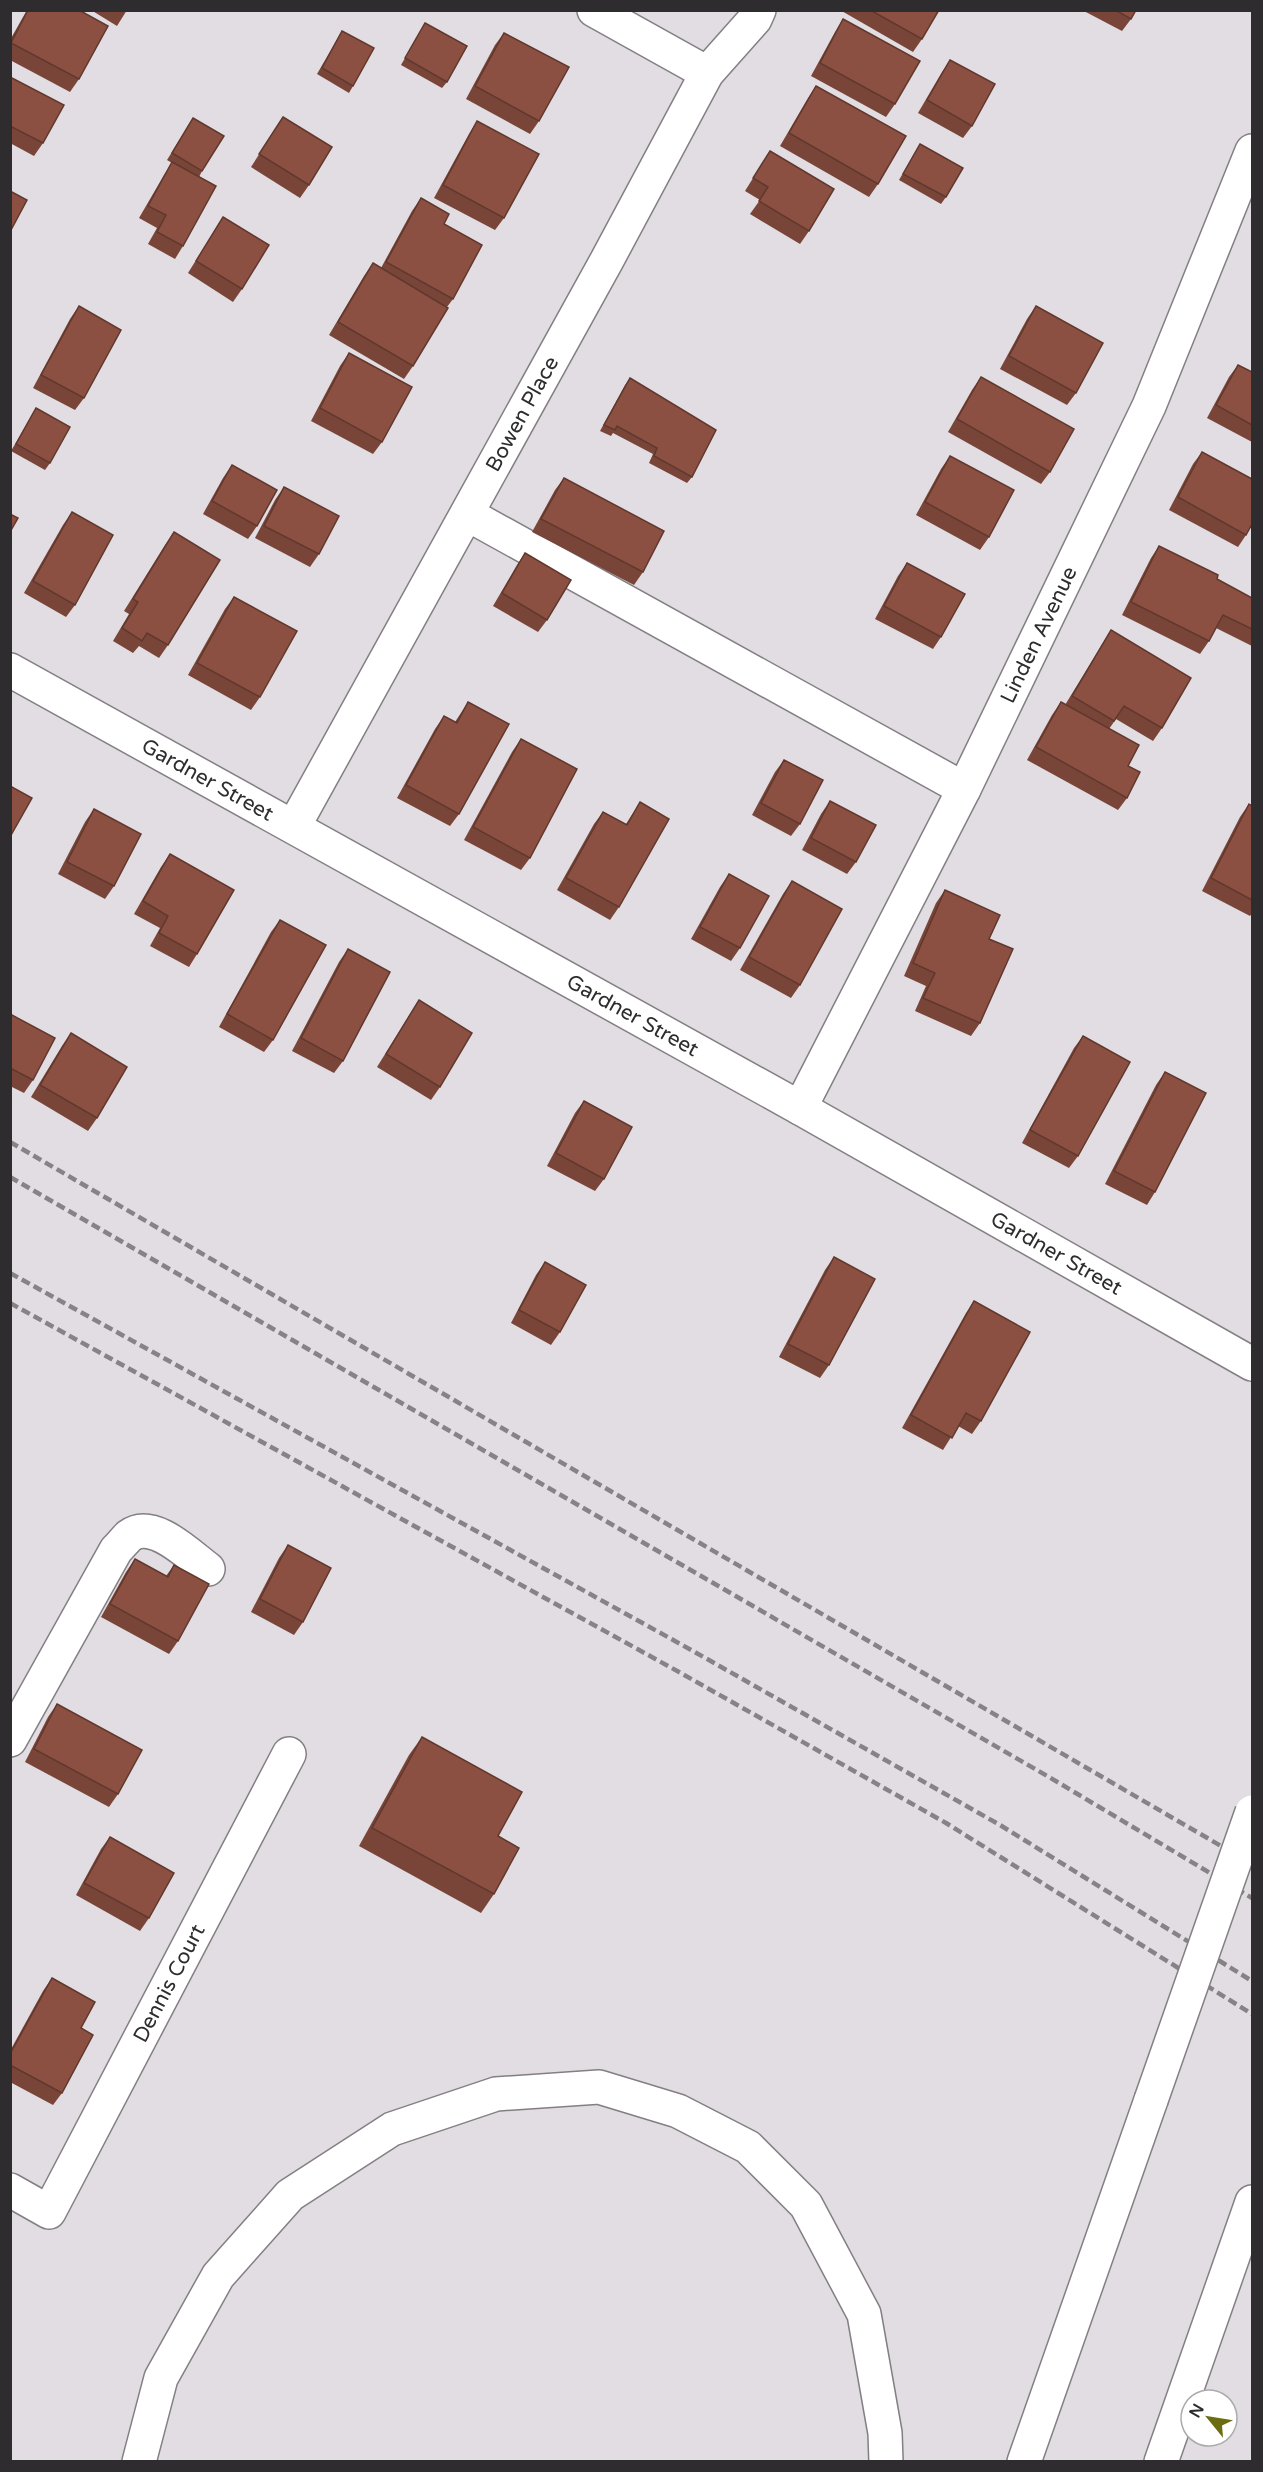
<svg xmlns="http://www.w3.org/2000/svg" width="1263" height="2472" font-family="'Varela Round',sans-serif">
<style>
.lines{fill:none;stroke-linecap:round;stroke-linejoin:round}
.minor-casing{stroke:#837f83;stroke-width:36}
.highway-casing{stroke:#837f83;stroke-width:36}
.minor{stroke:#fff;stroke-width:33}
.highway{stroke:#fff;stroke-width:33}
.rail{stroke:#868286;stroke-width:4.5;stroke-dasharray:9 4.5;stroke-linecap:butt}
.highway-bridge-casing{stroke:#837f83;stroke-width:36;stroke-linecap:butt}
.highway-bridge{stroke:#fff;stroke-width:33}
.wall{fill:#784538}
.building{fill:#8b5041;stroke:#61382e;stroke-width:1.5}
.labels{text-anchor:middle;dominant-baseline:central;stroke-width:6;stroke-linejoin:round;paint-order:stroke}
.street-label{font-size:21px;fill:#2e2c2e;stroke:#fff}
</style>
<rect width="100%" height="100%" fill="#e2dde2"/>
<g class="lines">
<defs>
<g id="minor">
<path d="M594 10 707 73"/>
<path d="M467 514 964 789"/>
<path id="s1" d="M10 670 800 1108 1252 1364"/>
<path id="s2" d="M294 826 607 260 707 73 755 19 759 10"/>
<path id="s3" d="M800 1108 964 789 1149 406 1252 151"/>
<path d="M10 1740 116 1550C120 1546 125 1540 129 1536 153 1518 189 1555 208 1569"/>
<path id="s4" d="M10 2190 49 2212 289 1754"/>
</g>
<g id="highway">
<path d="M139 2462 161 2378 218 2276 290 2195 392 2129 496 2094 599 2087 678 2111 748 2147 806 2205 864 2314 885 2433 886 2462"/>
<path d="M1024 2462 1151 2100"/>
<path d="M1161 2462 1252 2202"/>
</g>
</defs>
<!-- minor casing -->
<use href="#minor" class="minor-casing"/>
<!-- highway casing -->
<use href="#highway" class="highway-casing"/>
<!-- minor -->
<use href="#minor" class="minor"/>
<!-- highway -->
<use href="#highway" class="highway"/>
<!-- rail -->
<g class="rail">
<path d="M10 1142 1252 1864"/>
<path d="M10 1177 1049 1777 1252 1898"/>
<path d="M10 1273 693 1651 1000 1825 1252 1981"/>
<path d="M10 1303 679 1672 946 1823 1252 2014"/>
</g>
<defs>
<path id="highway-bridge" d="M1151 2100 1252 1812"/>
</defs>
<!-- highway-bridge casing -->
<use href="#highway-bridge" class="highway-bridge-casing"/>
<!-- highway-bridge -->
<use href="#highway-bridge" class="highway-bridge"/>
</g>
<!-- wall -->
<g class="wall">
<path d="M27 10H79V79L70 92 10 60V40Z"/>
<path d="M91 10H127L117 26Z"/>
<path d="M840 10H939L922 39 913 52Z"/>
<path d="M1082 10H1136L1131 19 1122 31Z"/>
<path d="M843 19 895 104 886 117 811 76 835 32Z"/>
<path d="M425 23 447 82 442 88 401 65Z"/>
<path d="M342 31 353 86 349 93 317 74Z"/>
<path d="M504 33 539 121 530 134 466 99 495 45Z"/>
<path d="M950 60 972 126 963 138 918 113 942 72Z"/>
<path d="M10 77 43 143 34 156 10 143Z"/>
<path d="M816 86 878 184 869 197 780 146 808 98Z"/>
<path d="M283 117 309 185 300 198 251 167Z"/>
<path d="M193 118 202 171 199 177 183 246 175 259 148 244 157 228 139 218 164 175 172 163 167 160Z"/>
<path d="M477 121 504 218 495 230 434 198 469 134Z"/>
<path d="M920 144 946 197 941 204 899 180Z"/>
<path d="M770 151 809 231 800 244 750 214 760 200 745 191Z"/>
<path d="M421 198 444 224 453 299 447 307 413 366 404 379 329 335 364 276 373 263 381 268 412 211Z"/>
<path d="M223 217 242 289 233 302 188 273Z"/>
<path d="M79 306 84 398 75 410 33 388 70 319Z"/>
<path d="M1036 306 1076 393 1067 405 1000 369 1027 319Z"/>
<path d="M349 353 382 442 373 454 311 421 340 366Z"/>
<path d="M1238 365 1252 372V442L1207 418 1229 377Z"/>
<path d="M981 377 1050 472 1041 484 948 432 972 390Z"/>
<path d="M630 378 692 477 687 483 649 463 653 454 613 433 611 436 600 431 625 385Z"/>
<path d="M36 408 50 463 45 470 11 451Z"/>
<path d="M1202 452 1246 535 1238 547 1169 510 1193 464Z"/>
<path d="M950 456 989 537 980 550 916 515 941 469Z"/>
<path d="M232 465 257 526 248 539 203 514 223 478Z"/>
<path d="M564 478 643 572 634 585 532 532 555 490Z"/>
<path d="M284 487 319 554 310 567 255 538 275 500Z"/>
<path d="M72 512 75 605 66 617 24 593 63 525Z"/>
<path d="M174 532 168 645 159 658 139 646 133 653 113 641 129 614 124 611 165 545Z"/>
<path d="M1159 546 1217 579 1252 598V646L1216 628 1209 641 1200 654 1122 615 1151 558Z"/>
<path d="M525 553 547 620 538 632 493 606 517 565Z"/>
<path d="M907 563 941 637 933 649 875 619 898 576Z"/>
<path d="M234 597 260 697 251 710 188 675 225 609Z"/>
<path d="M1111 630 1162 728 1153 741 1116 719 1109 729 1128 766 1127 798 1118 810 1027 760 1052 715 1061 702 1065 705 1103 643Z"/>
<path d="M468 702 459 814 450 826 397 798 435 729 444 716 455 722Z"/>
<path d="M521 739 530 858 521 870 464 840 512 752Z"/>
<path d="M784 760 800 824 791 836 752 815 775 772Z"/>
<path d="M830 801 856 862 847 874 802 850 821 814Z"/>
<path d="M640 802 619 907 610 920 557 890 594 824 603 812 626 824Z"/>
<path d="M1249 804 1252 806V913L1250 916 1202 891 1240 817Z"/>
<path d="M94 809 114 886 105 899 58 874 85 822Z"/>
<path d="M170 854 197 954 189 967 150 946 160 928 134 914 161 867Z"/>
<path d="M729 874 740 948 731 961 691 939 720 887Z"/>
<path d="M792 881 800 985 791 998 740 970 783 894Z"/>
<path d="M945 890 989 939 980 1023 971 1036 915 1011 926 986 904 976 936 903Z"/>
<path d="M280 920 273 1040 264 1052 219 1027 271 932Z"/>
<path d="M348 949 343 1061 334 1073 292 1051 339 962Z"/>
<path d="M419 1000 440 1087 431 1100 377 1067Z"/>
<path d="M10 1014 33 1080 24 1093 10 1086Z"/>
<path d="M71 1033 97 1118 88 1131 31 1097 62 1046Z"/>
<path d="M1083 1036 1078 1156 1069 1168 1022 1143 1074 1048Z"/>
<path d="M1165 1072 1155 1192 1147 1205 1105 1184 1156 1085Z"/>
<path d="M584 1101 604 1179 595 1191 547 1166 575 1113Z"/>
<path d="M834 1257 829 1365 820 1378 779 1357 825 1270Z"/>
<path d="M545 1262 560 1332 551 1345 511 1323 536 1275Z"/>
<path d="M974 1301 981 1421 972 1434 958 1426 943 1450 902 1428 966 1313Z"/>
<path d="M288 1545 303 1622 294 1635 251 1612 279 1558Z"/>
<path d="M135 1559 166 1576 174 1565 178 1641 169 1654 101 1617 126 1572Z"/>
<path d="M57 1704 118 1794 109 1807 25 1762 48 1717Z"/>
<path d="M422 1737 498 1836 494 1894 481 1913 359 1846 409 1755Z"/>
<path d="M110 1837 149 1918 140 1931 76 1895 101 1849Z"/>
<path d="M52 1978 81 2028 62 2093 53 2105 10 2082V2051L43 1991Z"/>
</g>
<!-- building -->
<g class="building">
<path d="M28 10H79L108 26 79 79 11 43Z"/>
<path d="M870 10H939L922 39Z"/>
<path d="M1115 10H1136L1131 19Z"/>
<path d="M843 19 920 61 895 104 820 63Z"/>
<path d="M425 23 467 46 447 82 405 58Z"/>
<path d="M342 31 374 48 353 86 322 68Z"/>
<path d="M504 33 569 67 539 121 475 86Z"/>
<path d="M950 60 995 84 972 126 927 100Z"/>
<path d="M10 77 64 105 43 143 10 126Z"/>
<path d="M816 86 906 136 878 184 789 133Z"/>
<path d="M283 117 332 147 309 185 259 154Z"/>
<path d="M193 118 224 136 202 171 172 153Z"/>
<path d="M477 121 539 154 504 218 443 185Z"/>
<path d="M920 144 963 168 946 197 903 174Z"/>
<path d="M770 151 834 189 809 231 759 201 768 187 753 178Z"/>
<path d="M172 162 216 186 183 246 157 232 166 215 148 206Z"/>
<path d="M10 191 27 200 10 232Z"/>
<path d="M421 198 449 214 444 224 482 245 453 299 386 262Z"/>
<path d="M223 217 269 245 242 289 196 261Z"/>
<path d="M373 263 448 308 413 366 338 322Z"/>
<path d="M79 306 121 330 84 398 41 375Z"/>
<path d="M1036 306 1103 343 1076 393 1009 356Z"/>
<path d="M349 353 412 387 382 442 320 408Z"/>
<path d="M1238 365 1252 372V425L1216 405Z"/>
<path d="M981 377 1074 429 1050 472 957 419Z"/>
<path d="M630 378 716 430 692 477 654 456 657 448 617 426 615 430 604 425Z"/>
<path d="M36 408 70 427 50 463 16 444Z"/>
<path d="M1202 452 1252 479V524L1246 535 1178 497Z"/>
<path d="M950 456 1014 490 989 537 925 502Z"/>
<path d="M232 465 277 490 257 526 212 501Z"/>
<path d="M564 478 664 531 643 572 541 519Z"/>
<path d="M284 487 339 516 319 554 264 526Z"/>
<path d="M72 512 113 535 75 605 33 581Z"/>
<path d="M10 514 18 518 10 532Z"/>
<path d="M174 532 220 560 168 645 147 633 142 641 122 628 138 602 133 599Z"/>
<path d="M1159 546 1218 575 1217 579 1252 598V629L1223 615 1209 641 1131 602Z"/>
<path d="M525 553 571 580 547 620 502 593Z"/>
<path d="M907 563 965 594 941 637 884 606Z"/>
<path d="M234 597 297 631 260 697 197 663Z"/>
<path d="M1111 630 1191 678 1162 728 1124 706 1114 721 1072 696Z"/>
<path d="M468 702 509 724 459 814 406 785 444 716 457 723Z"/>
<path d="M1061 702 1139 745 1128 766 1140 772 1127 798 1036 747Z"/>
<path d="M521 739 577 769 530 858 473 827Z"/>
<path d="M784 760 823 780 800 824 761 803Z"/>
<path d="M10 786 32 798 10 837Z"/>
<path d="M830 801 876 825 856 862 811 838Z"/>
<path d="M640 802 669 819 619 907 566 878 603 812 627 825Z"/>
<path d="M1249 804 1252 806V900L1211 878Z"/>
<path d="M94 809 141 834 114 886 67 862Z"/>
<path d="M170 854 234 890 197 954 159 933 168 916 143 901Z"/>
<path d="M729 874 769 896 740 948 700 927Z"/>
<path d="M792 881 842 909 800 985 749 957Z"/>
<path d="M945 890 1000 915 989 939 1013 949 980 1023 923 998 935 973 913 963Z"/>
<path d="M280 920 326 945 273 1040 227 1014Z"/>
<path d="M348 949 390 972 343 1061 301 1038Z"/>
<path d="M419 1000 472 1033 440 1087 386 1054Z"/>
<path d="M10 1014 55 1038 33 1080 10 1068Z"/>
<path d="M71 1033 127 1067 97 1118 40 1085Z"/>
<path d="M1083 1036 1130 1062 1078 1156 1030 1130Z"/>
<path d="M1165 1072 1206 1093 1155 1192 1114 1171Z"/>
<path d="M584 1101 632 1127 604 1179 556 1153Z"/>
<path d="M834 1257 875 1279 829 1365 788 1344Z"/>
<path d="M545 1262 586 1285 560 1332 519 1310Z"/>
<path d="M974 1301 1030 1332 981 1421 966 1413 952 1438 911 1415Z"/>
<path d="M288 1545 331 1568 303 1622 260 1599Z"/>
<path d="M135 1559 168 1577 174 1565 209 1584 178 1641 110 1604Z"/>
<path d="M57 1704 142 1750 118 1794 34 1749Z"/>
<path d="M422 1737 522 1792 498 1836 519 1848 494 1894 372 1828Z"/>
<path d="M110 1837 174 1873 149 1918 84 1883Z"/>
<path d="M52 1978 95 2002 81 2028 93 2035 62 2093 10 2065V2054Z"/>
</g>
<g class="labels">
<!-- street labels -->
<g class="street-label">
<text stroke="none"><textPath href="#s2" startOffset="471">Bowen Place</textPath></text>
<text stroke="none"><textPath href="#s3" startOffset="530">Linden Avenue</textPath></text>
<text stroke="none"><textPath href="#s1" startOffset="226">Gardner Street</textPath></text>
<text stroke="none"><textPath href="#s1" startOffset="712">Gardner Street</textPath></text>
<text stroke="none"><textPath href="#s1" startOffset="1198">Gardner Street</textPath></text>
<text stroke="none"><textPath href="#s4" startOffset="303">Dennis Court</textPath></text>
</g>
</g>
<!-- border -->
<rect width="1263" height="2472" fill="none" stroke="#2e2c2e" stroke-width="24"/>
<!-- north arrow -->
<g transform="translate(1209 2418) rotate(300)"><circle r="28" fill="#ffffff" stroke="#ababab" stroke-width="1.5"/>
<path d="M0-4.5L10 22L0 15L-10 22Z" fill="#6b6d10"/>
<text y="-9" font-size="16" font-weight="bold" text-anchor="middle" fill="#2e2c2e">N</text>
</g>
</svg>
